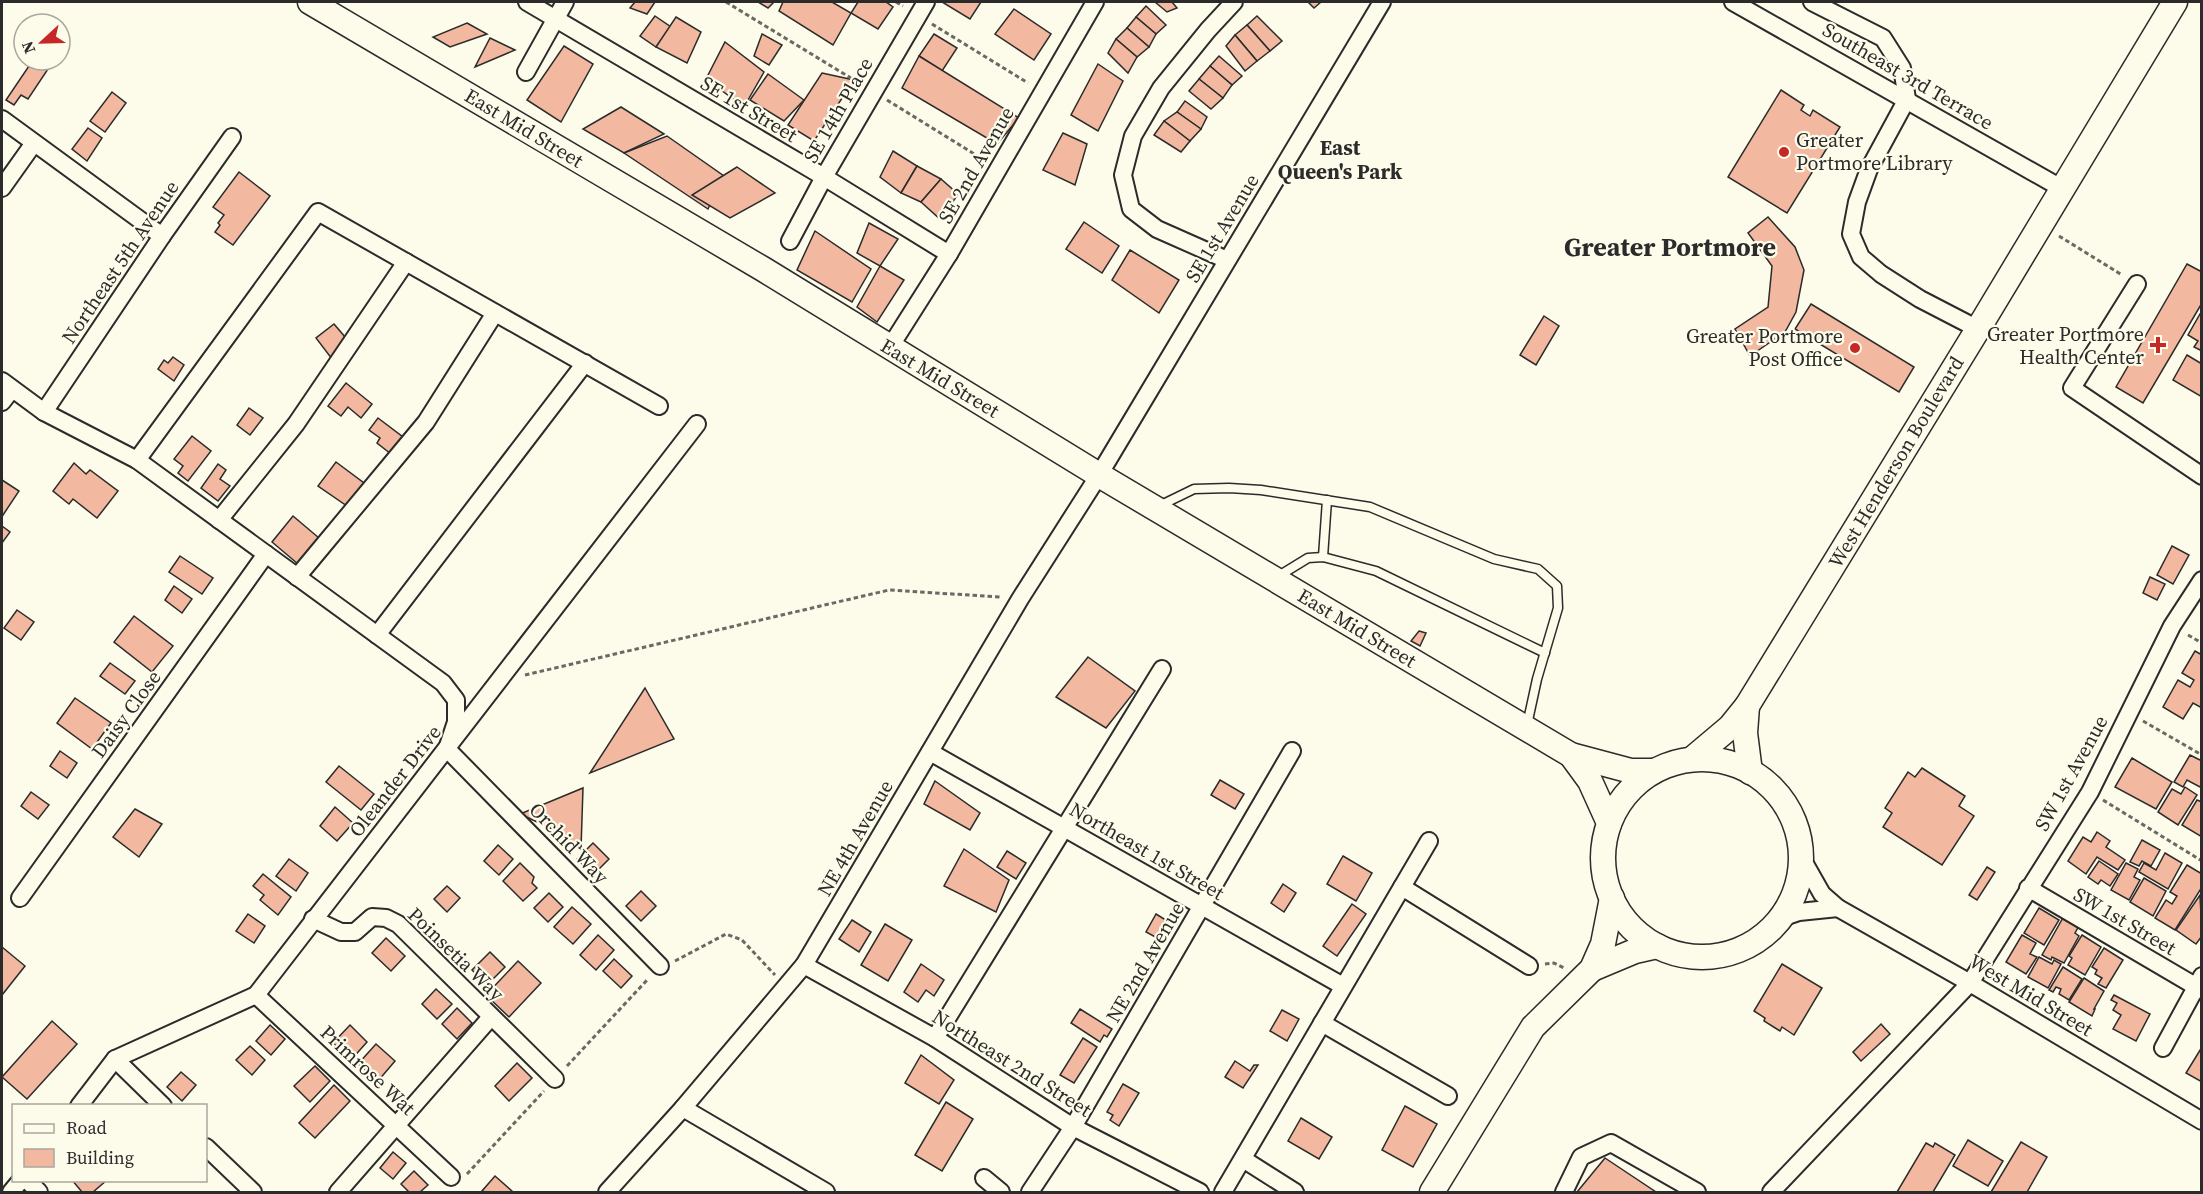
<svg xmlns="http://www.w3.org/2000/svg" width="2203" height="1194" font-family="'Source Serif 4',serif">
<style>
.building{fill:#f2b8a0;stroke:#2b2b2b;stroke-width:1.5}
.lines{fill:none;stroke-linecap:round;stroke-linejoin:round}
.lane-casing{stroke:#2b2b2b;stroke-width:11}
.street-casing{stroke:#2b2b2b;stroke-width:20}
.secondary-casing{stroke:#2b2b2b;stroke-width:27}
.path{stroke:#6a6964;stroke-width:3;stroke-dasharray:4.5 3;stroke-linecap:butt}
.lane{stroke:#fdfbea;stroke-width:8}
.street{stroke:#fdfbea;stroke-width:16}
.secondary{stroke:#fdfbea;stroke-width:24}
.poi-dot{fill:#c62828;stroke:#fdfbea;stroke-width:2}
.labels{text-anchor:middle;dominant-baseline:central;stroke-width:4.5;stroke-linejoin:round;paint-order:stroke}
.street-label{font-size:20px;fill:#2b2b2b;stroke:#fdfbea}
.poi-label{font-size:20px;fill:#2b2b2b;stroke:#fdfbea;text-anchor:end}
.neighbourhood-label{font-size:21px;font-weight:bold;fill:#2b2b2b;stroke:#fdfbea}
.district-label{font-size:26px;font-weight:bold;fill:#2b2b2b;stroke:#fdfbea}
</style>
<rect width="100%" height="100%" fill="#fdfbea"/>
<!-- building -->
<g class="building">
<path d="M635 2H655L647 14 630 8Z"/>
<path d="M758 2H774L768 8Z"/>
<path d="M783 2H832L851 13 833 45 779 11Z"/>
<path d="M858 2H886L893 7 878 29 851 13Z"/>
<path d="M942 2H981L970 19Z"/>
<path d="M1155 2H1172L1177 8 1167 12Z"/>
<path d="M1308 2H1321L1314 8Z"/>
<path d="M1146 6 1166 25 1156 34 1136 17Z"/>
<path d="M1014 9 1051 34 1034 60 995 34Z"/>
<path d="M655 16 671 27 656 47 640 36Z"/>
<path d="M1257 16 1282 41 1270 51 1247 25Z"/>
<path d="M676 17 701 32 687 63 656 47Z"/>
<path d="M1136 17 1156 34 1149 47 1127 28Z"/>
<path d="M467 23 487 34 450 47 433 37Z"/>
<path d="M1247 25 1270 51 1257 61 1235 35Z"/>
<path d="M1127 28 1149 47 1137 57 1116 39Z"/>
<path d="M762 34 782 45 769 65 754 56Z"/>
<path d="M934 34 957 48 942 71 919 56Z"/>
<path d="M1235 35 1257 61 1245 71 1226 46Z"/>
<path d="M490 38 515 50 475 67Z"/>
<path d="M1116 39 1137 57 1128 73 1108 53Z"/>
<path d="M725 42 764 72 744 107 706 79Z"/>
<path d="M564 46 593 64 561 122 527 100Z"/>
<path d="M919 56 1019 118 997 144 902 88Z"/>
<path d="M1219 56 1242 76 1232 85 1210 66Z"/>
<path d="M33 60H54L28 99 21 95 14 105 6 100Z"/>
<path d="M1098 64 1123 81 1098 131 1071 115Z"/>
<path d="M1210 66 1232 85 1223 98 1199 79Z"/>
<path d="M822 73 854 80 814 141 788 125Z"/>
<path d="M768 74 804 100 784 121 750 100Z"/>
<path d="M1199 79 1223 98 1211 109 1189 91Z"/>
<path d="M1781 90 1804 105 1801 110 1810 116 1813 110 1840 127 1787 213 1728 177Z"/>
<path d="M112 92 126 103 105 132 90 121Z"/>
<path d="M1185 101 1207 117 1201 129 1177 112Z"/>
<path d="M621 107 664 134 624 153 583 129Z"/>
<path d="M1177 112 1201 129 1190 141 1164 121Z"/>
<path d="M1164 121 1190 141 1181 152 1154 135Z"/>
<path d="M88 128 102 138 87 161 72 149Z"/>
<path d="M1063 133 1087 144 1075 185 1043 170Z"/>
<path d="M667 136 724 176 708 209 624 153Z"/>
<path d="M893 151 917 166 901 193 880 177Z"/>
<path d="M917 166 941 179 921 202 901 193Z"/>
<path d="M737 167 775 193 730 218 692 195Z"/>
<path d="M239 172 270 196 233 245 215 232 220 225 218 223 224 215 213 207Z"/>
<path d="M941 179 958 194 941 220 921 202Z"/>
<path d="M1768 217 1795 247 1804 270 1796 312 1785 332 1750 356 1735 329 1768 307 1772 266 1748 233Z"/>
<path d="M1084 222 1119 246 1102 273 1066 249Z"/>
<path d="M869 223 898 239 880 266 857 253Z"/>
<path d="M815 231 871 269 852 302 797 270Z"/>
<path d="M1130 250 1179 280 1159 313 1112 280Z"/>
<path d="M2187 264 2202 272V303L2143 403 2116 387Z"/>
<path d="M880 266 904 280 877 322 857 307Z"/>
<path d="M1811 304 1914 367 1899 392 1795 329Z"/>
<path d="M2200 314 2202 315V351L2194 347 2198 341 2188 335Z"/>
<path d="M1544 316 1559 326 1536 365 1520 355Z"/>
<path d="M334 324 351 344 332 359 316 338Z"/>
<path d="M2187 355 2202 364V397L2173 380Z"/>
<path d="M173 357 184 365 174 381 158 369 164 360 168 363Z"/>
<path d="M346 383 372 404 361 418 348 407 341 416 328 406Z"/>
<path d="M249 408 263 418 250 435 237 425Z"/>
<path d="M378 418 403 437 391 454 377 443 380 438 369 430Z"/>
<path d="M192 436 211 451 188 481 178 473 183 466 174 459Z"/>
<path d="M336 462 364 483 347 506 318 486Z"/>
<path d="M74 463 86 474 90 470 118 491 97 518 73 499 69 504 53 491Z"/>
<path d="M218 464 226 470 220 479 230 486 218 501 201 488Z"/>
<path d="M2 480 19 491 3 515 2 514Z"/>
<path d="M293 516 319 538 298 564 272 542Z"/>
<path d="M2 526 10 532 2 543Z"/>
<path d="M2172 546 2189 555 2173 584 2157 575Z"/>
<path d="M180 556 213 578 202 594 169 572Z"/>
<path d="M2150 577 2165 584 2157 600 2143 593Z"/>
<path d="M174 586 192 599 182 613 165 600Z"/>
<path d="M17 610 34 622 21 640 4 628Z"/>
<path d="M134 616 173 646 152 672 114 642Z"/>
<path d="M1419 631 1426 633 1420 646 1411 641Z"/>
<path d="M2195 651 2202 655V708L2193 703 2183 719 2163 707 2178 680 2190 687 2194 680 2182 673Z"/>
<path d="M1088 657 1135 691 1106 728 1056 697Z"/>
<path d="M110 663 135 681 125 694 100 676Z"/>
<path d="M645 688 674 739 590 773Z"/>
<path d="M75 698 111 723 92 749 57 723Z"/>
<path d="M60 751 77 763 67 778 50 766Z"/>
<path d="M2190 755 2202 761V784L2200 787 2187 780 2183 787 2174 782Z"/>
<path d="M2132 758 2172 782 2156 809 2115 787Z"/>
<path d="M339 766 374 794 361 810 326 782Z"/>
<path d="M1922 768 1965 796 1959 806 1974 816 1942 865 1883 827 1892 813 1885 808 1908 772 1915 777Z"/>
<path d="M1220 780 1244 794 1235 809 1211 795Z"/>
<path d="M935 781 980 813 970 830 924 804Z"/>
<path d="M2185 787 2197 795 2178 825 2158 812 2172 789 2181 794Z"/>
<path d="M583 788 581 849 550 828 520 814Z"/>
<path d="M31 792 49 805 38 819 21 806Z"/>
<path d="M2197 800 2202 802V837L2182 825Z"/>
<path d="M335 807 353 823 337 841 320 826Z"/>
<path d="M135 809 162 824 139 857 113 837Z"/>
<path d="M2097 832 2110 841 2106 847 2125 860 2118 870 2097 857 2086 874 2068 861 2083 837 2091 842Z"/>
<path d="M2142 840 2160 850 2151 866 2142 861 2139 866 2130 862Z"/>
<path d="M593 843 609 859 593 875 577 859Z"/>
<path d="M498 845 513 859 499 875 484 861Z"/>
<path d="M964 849 1009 880 996 912 944 886Z"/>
<path d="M1007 851 1026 863 1016 879 997 867Z"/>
<path d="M2165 853 2182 863 2168 889 2139 872 2144 863 2156 870Z"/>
<path d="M1343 856 1372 873 1356 901 1327 884Z"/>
<path d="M289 859 308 873 296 891 276 876Z"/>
<path d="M2099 861 2118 874 2110 886 2101 880 2098 884 2088 877Z"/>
<path d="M520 863 534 877 532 883 537 888 523 901 503 881Z"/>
<path d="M2126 863 2138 869 2134 877 2140 880 2129 900 2111 890Z"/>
<path d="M2187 865 2202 874V887L2175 930 2155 918 2166 900 2172 904 2177 896 2170 892Z"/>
<path d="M1987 867 1995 872 1977 900 1969 895Z"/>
<path d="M263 874 291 897 278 915 260 900 264 895 253 886Z"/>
<path d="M2144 878 2166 891 2153 916 2130 902Z"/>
<path d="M1283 884 1296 893 1284 912 1271 903Z"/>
<path d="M447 886 460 898 447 912 434 899Z"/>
<path d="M641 891 656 906 641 921 626 906Z"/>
<path d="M549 893 563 907 548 922 534 908Z"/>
<path d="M2200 895 2202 936 2196 944 2176 930Z"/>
<path d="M1352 904 1366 914 1337 956 1323 946Z"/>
<path d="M572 907 591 924 573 944 554 927Z"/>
<path d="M2039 908 2059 920 2044 945 2024 933Z"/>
<path d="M248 914 265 926 254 943 236 931Z"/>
<path d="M1156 914 1169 922 1159 939 1146 932Z"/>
<path d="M2064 916 2080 924 2075 933 2079 936 2064 963 2052 957 2051 960 2042 955Z"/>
<path d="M852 920 871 932 859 952 839 939Z"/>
<path d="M885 924 912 940 888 981 861 965Z"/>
<path d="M598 935 614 950 596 970 580 955Z"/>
<path d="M2022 935 2036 943 2030 954 2037 957 2026 974 2006 962Z"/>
<path d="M2082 935 2101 947 2085 975 2068 965 2072 958 2069 956Z"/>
<path d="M386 938 405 956 391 971 372 953Z"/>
<path d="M2 947 25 966 2 995Z"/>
<path d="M2104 948 2123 960 2106 988 2098 984 2102 978 2095 974 2097 970 2092 967Z"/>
<path d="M490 952 505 967 487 985 472 970Z"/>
<path d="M2039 957 2052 964 2054 960 2061 964 2048 988 2028 977Z"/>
<path d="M614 959 632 976 621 988 603 971Z"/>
<path d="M518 961 541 983 509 1017 486 995Z"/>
<path d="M921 964 944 980 934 996 926 990 918 1002 904 992Z"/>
<path d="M1782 964 1822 988 1794 1035 1782 1027 1780 1031 1764 1021 1765 1018 1754 1011Z"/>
<path d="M2063 967 2082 979 2069 1000 2059 994 2061 989 2056 987 2053 992 2049 990Z"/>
<path d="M2084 978 2104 991 2094 1009H2095L2092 1016 2069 1002Z"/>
<path d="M436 989 452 1004 437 1019 422 1004Z"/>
<path d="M2114 995 2150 1014 2136 1041 2113 1029 2121 1015 2113 1010 2117 1003 2111 1000Z"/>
<path d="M457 1008 472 1023 457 1039 442 1024Z"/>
<path d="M1080 1009 1112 1029 1107 1037 1104 1035 1100 1042 1071 1023Z"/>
<path d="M1282 1010 1299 1019 1287 1041 1270 1031Z"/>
<path d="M52 1021 77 1044 27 1099 2 1077Z"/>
<path d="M1881 1024 1890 1034 1861 1061 1853 1052Z"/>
<path d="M270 1025 285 1039 271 1055 256 1041Z"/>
<path d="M350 1025 367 1042 351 1060 333 1043Z"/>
<path d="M1083 1038 1097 1047 1074 1083 1060 1075Z"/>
<path d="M376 1044 395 1061 378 1081 358 1064Z"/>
<path d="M250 1046 265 1060 252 1075 236 1060Z"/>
<path d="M2202 1047V1082L2186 1073Z"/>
<path d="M921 1055 954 1080 939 1104 905 1083Z"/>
<path d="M1235 1061 1250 1071 1254 1065H1258L1243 1088 1225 1077Z"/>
<path d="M517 1063 532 1078 509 1101 495 1086Z"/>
<path d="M315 1066 330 1081 310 1102 294 1086Z"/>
<path d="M181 1072 196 1085 182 1101 167 1087Z"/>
<path d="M1123 1084 1139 1093 1119 1126 1110 1120 1113 1115 1107 1112Z"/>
<path d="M334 1085 350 1101 315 1138 299 1123Z"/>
<path d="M946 1102 973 1119 942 1171 915 1155Z"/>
<path d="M1405 1106 1437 1124 1413 1167 1382 1150Z"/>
<path d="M1301 1118 1332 1137 1319 1159 1288 1141Z"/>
<path d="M1968 1140 2003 1161 1988 1186 1953 1166Z"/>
<path d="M2021 1142 2047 1157 2027 1192H1991Z"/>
<path d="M1926 1143 1933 1147 1935 1143 1955 1155 1933 1192H1897Z"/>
<path d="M393 1152 406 1163 393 1179 380 1168Z"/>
<path d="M1605 1158 1656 1192H1577Z"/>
<path d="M414 1171 428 1185 420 1192H409L401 1184Z"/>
<path d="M495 1176 513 1192H485L482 1191Z"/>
<path d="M72 1180H107L93 1192H82Z"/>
</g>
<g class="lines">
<defs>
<g id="lane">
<path d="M1157 507 1194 489 1229 488 1261 490 1370 507 1494 559 1538 569 1557 586 1558 608 1537 679 1527 725"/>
<path d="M1323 557 1327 500"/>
<path d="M1277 577 1308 558 1323 557 1376 571 1545 653"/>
</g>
<g id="street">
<path d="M527 2 824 177 949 254"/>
<path d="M1733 2 2061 188"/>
<path d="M1812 2 1883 38 1902 68 1907 99 1869 169 1857 202 1851 234 1861 257 1881 274 1920 299 1978 329"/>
<path d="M526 72 565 2"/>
<path d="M2 119 162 236"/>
<path d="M2 188 34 143"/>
<path d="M790 241 824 177 926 2"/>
<path d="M1227 260 1157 229 1131 209 1123 175 1133 136 1161 88 1208 30 1234 2"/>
<path d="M2137 284 2072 388 2202 476"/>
<path d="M890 347 949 254 1095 2"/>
<path d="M2 381 44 412 137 460 443 683 456 700V722L447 749 660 966"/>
<path d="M2 402 12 389"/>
<path d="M44 412 162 236 232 137"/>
<path d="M137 460 318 212 659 406"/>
<path d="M219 520 296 424 406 262"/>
<path d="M297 577 426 422 495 313"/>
<path d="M377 635 585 363"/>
<path d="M930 752 1343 986"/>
<path d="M1801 857 1822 894 1838 908 1970 983 2202 1121"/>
<path d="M1402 887 1529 966"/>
<path d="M2028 888 2202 990"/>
<path d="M20 898 266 554"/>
<path d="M1781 918 1799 912 1838 908"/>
<path d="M313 919 341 932H355L372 917 386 918 398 924 555 1079"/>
<path d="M804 965 935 1038 1073 1127 1200 1192"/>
<path d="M256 995 451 1177"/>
<path d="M1322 1023 1448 1096"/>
<path d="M935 1038 1162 669"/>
<path d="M2163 1048 2202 976"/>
<path d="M115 1059 163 1106"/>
<path d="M79 1106 115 1059 256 995 697 424"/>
<path d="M683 1108 826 1192"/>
<path d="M206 1147 253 1192"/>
<path d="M1243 1159 1295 1192"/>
<path d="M984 1178 1001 1192"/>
<path d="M27 1180 39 1192"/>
<path d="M11 1192 21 1180"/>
<path d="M338 1192 491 1017"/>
<path d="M607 1192 683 1108 804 965 1020 599 1099 475 1382 2"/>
<path d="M1030 1192 1073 1127 1292 751"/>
<path d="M1223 1192 1429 841"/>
<path d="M1564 1192 1581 1157 1611 1143 1697 1192"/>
<path d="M1771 1192 1970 983 2090 792 2172 626 2202 580"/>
</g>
<g id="secondary">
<path d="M310 2 763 269 1099 475 1571 755 1631 771H1654"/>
<path d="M1747 706 1745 733 1750 772"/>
<path d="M1571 755 1590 781 1609 823"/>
<path d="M1692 759 1730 727 1747 706 1978 329 2175 2"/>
<circle cx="1702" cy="858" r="99"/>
<path d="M1592 969 1635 951 1657 946"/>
<path d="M1432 1192 1533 1027 1592 969 1603 944 1612 898"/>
</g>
</defs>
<!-- lane casing -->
<use href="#lane" class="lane-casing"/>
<!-- street casing -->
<use href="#street" class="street-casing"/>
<!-- secondary casing -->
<use href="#secondary" class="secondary-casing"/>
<!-- path -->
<g class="path">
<path d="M726 2 859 83"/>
<path d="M896 2 903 6"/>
<path d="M932 24 1028 83"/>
<path d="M887 100 984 160"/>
<path d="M2059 236 2122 275"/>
<path d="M2188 635 2202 643"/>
<path d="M525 675 889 590 1000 597"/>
<path d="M2143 721 2202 755"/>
<path d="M2103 800 2202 861"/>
<path d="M675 961 726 934 742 940 775 975"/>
<path d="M1545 964 1554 963 1564 968"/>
<path d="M567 1066 648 979"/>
<path d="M467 1174 544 1091"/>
</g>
<!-- lane -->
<use href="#lane" class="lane"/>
<!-- street -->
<use href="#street" class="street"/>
<!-- secondary -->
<use href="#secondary" class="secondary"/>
</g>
<!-- markers -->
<g class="poi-dot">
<circle cx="1784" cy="152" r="6"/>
<path d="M2155 336h6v6h6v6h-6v6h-6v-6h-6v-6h6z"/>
<circle cx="1855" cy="348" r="6"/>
</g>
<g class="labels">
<!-- street labels -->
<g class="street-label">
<text transform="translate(1908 76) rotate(30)">Southeast 3rd Terrace</text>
<text transform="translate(749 109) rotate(31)">SE 1st Street</text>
<text transform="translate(838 110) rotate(-60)">SE 14th Place</text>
<text transform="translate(524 128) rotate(31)">East Mid Street</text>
<text transform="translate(976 165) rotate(-60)">SE 2nd Avenue</text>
<text transform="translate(1222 228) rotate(-59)">SE 1st Avenue</text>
<text transform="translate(120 262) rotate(-56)">Northeast 5th Avenue</text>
<text transform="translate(940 378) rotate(31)">East Mid Street</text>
<text transform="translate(1896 462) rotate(-59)">West Henderson Boulevard</text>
<text transform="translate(1357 628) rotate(31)">East Mid Street</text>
<text transform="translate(126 714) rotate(-54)">Daisy Close</text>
<text transform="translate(2071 773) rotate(-61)">SW 1st Avenue</text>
<text transform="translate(395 781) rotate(-52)">Oleander Drive</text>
<text transform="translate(855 838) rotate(-60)">NE 4th Avenue</text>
<text transform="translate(569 843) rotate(46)">Orchid Way</text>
<text transform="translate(1147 851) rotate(30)">Northeast 1st Street</text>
<text transform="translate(2125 921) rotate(30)">SW 1st Street</text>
<text transform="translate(456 954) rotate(44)">Poinsetia Way</text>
<text transform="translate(1145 962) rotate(-60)">NE 2nd Avenue</text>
<text transform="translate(2031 995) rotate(31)">West Mid Street</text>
<text transform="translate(1012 1063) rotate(32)">Northeast 2nd Street</text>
<text transform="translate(368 1070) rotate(43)">Primrose Wat</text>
</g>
<!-- poi labels -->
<g class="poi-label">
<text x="1796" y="140" text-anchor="start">Greater<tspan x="1796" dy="23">Portmore Library</tspan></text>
<text x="2144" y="334">Greater Portmore<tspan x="2144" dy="23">Health Center</tspan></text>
<text x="1843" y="336">Greater Portmore<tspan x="1843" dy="23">Post Office</tspan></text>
</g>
<!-- neighbourhood labels -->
<g class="neighbourhood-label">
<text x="1340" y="147">East<tspan x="1340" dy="24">Queen's Park</tspan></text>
</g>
<!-- district labels -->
<g class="district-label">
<text x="1670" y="247">Greater Portmore</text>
</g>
</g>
<!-- border -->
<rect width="2203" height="1194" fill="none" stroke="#2b2b2b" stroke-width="6"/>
<!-- legend -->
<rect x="12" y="1104" width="195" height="78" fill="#fdfbea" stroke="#a9a89e" stroke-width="1.5"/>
<rect x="24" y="1124" width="30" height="9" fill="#fdfbea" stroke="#a9a89e" stroke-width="1.5"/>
<text x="66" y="1134" font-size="18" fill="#2b2b2b">Road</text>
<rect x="24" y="1149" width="30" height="18" fill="#f2b8a0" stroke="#a9a89e" stroke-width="1.5"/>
<text x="66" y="1164" font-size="18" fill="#2b2b2b">Building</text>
<!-- north arrow -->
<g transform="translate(42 42) rotate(248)"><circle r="28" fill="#fdfbea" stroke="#a9a89e" stroke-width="1.5"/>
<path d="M0-4.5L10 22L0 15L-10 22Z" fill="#c62828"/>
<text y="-9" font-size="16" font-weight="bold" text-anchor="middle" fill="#2b2b2b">N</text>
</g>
</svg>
